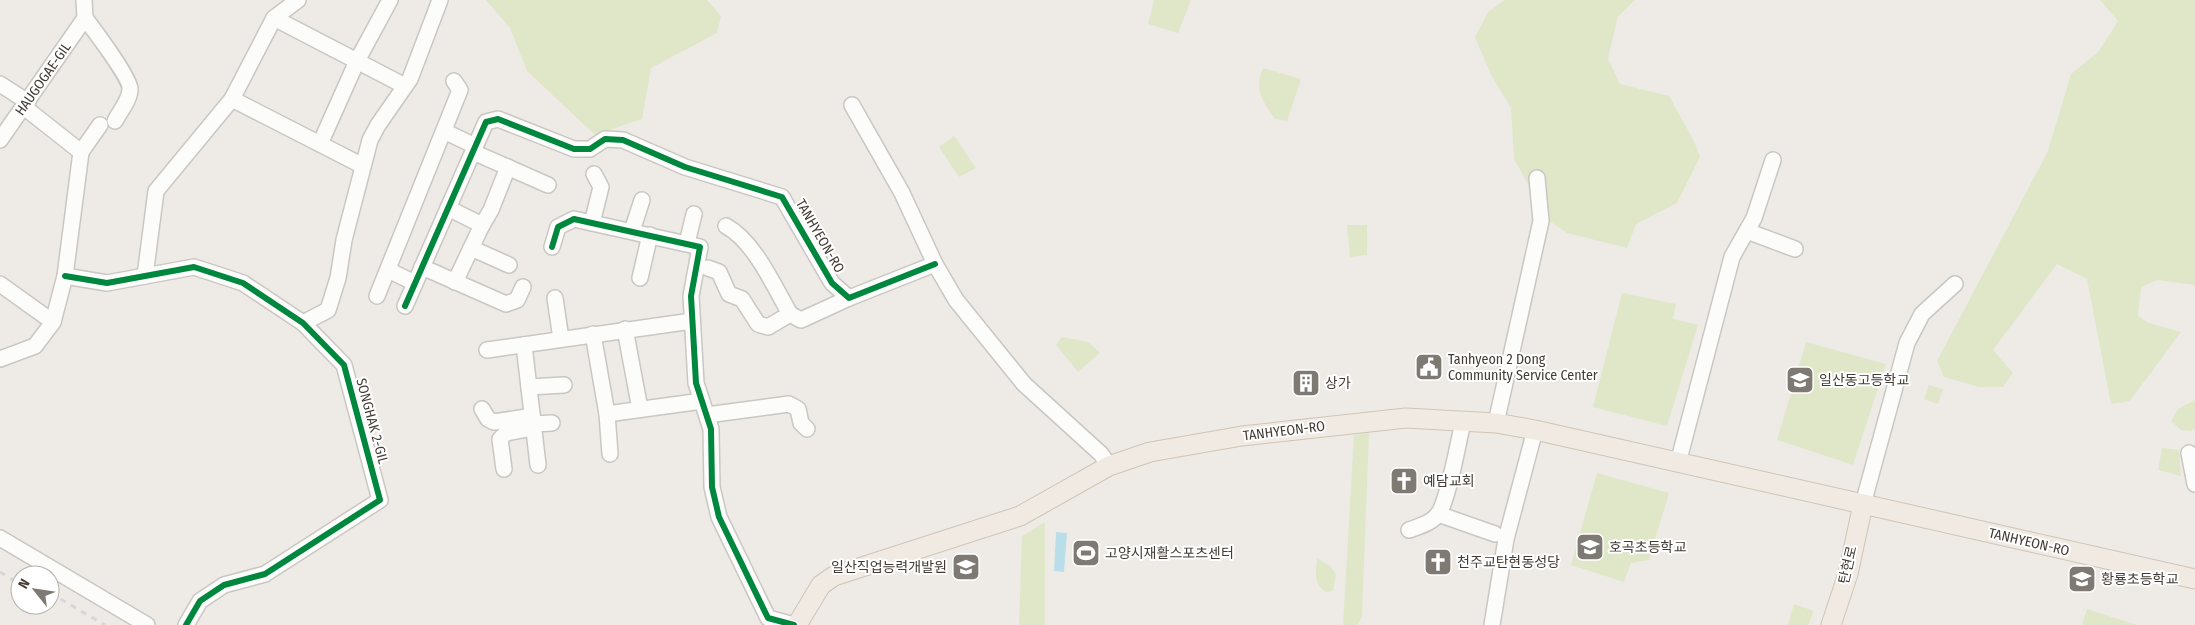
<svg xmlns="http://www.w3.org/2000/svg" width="2195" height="625" font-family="'Fira Sans Condensed','Noto Sans KR',sans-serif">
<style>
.green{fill:#dfe7c8}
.water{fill:#b9deea}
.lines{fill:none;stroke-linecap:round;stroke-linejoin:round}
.minor-casing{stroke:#cac7c3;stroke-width:18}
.major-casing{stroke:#cfc4b6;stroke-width:21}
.minor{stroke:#fcfcfb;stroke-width:15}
.major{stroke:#f0eae3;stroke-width:19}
.rail{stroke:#d8d7d7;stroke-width:3;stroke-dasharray:6 6;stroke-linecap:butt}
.cycleway-casing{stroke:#fff;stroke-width:9}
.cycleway{stroke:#00873e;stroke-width:6}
.labels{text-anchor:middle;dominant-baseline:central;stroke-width:4;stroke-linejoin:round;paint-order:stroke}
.street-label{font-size:14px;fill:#433b34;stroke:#fff}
.poi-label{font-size:14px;fill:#433b34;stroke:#fff;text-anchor:start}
</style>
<rect width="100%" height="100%" fill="#eeebe7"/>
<!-- green -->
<g class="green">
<path d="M486 0H707L721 16 717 33 651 68 642 119 595 135 527 71 510 28Z"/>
<path d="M1154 0H1191L1178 33 1148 24Z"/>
<path d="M1505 0H1635L1618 17 1608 58 1620 84 1669 96 1694 141 1700 157 1677 203 1636 224 1627 248 1567 233 1548 220 1514 159 1511 108 1491 75 1475 37 1488 12Z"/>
<path d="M2100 0H2195V285L2158 280 2141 287 2138 316 2149 323 2181 332 2130 401 2111 404 2087 279 2057 264 1993 350 2013 373 2003 387H1979L1944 377 1937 361 2048 151 2071 74 2098 52 2118 21Z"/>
<path d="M1263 68 1301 79 1287 121 1275 119C1263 101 1253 90 1263 68Z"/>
<path d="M954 136 976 168 959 177 939 147Z"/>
<path d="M1347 225H1367V255L1350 257Z"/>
<path d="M1622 293 1676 304 1673 319 1698 325 1667 426 1593 407Z"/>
<path d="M1062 337 1088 342 1100 353 1078 372 1056 345Z"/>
<path d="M1806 342 1886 364 1853 465 1777 440Z"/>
<path d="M1929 385 1943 389 1938 404 1924 399Z"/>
<path d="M2195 400V428L2191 431 2181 430 2171 421 2178 409Z"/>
<path d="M1369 433 1362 616 1358 625H1343L1354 435Z"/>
<path d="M2162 448 2179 450 2181 476 2158 470Z"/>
<path d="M1597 473 1669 493 1649 560 1631 563 1624 582 1571 565Z"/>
<path d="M1045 522V625H1019L1022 536Z"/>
<path d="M1317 558 1330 566 1336 574 1333 591 1326 592C1313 584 1316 572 1317 558Z"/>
<path d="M1794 604 1814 611 1808 625H1788Z"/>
<path d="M2087 609 2137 625H2082Z"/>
</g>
<!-- water -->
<path class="water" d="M1056 532 1067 533 1064 572 1054 571Z"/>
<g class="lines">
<defs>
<g id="minor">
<path d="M85 18C94 30 131 79 130 89 130 100 120 111 115 121"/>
<path d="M274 18 405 86"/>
<path d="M0 84 28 102"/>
<path d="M232 99 363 166"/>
<path d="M852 105 902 193 935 264 956 300 1024 384 1101 454 1109 466"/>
<path d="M444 131 475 146"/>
<path d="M0 140 85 18 84 0"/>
<path d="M320 144 357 61 390 0"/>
<path d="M81 152 100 125"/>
<path d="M473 152 548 185"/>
<path d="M448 208 482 225 455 282"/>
<path d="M592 223 601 187 594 174"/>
<path d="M726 226C754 241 774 286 790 314L801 320 849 298"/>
<path d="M481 227 491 210 508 167"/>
<path d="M632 231 642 200"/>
<path d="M1747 231 1795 249"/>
<path d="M687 243 694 214"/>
<path d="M552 247 558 227 574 219 700 247 691 296 696 383 711 429 712 487 719 517 768 618 794 625"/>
<path d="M471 248 509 265"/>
<path d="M422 267 506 304 517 300 523 287"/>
<path d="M708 268 719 272 729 294 742 299 758 324 768 327 790 314"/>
<path d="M388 270 415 283"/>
<path d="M65 276 107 283 194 267 243 283 303 323 344 365 380 500 265 574 224 585 200 601 186 625"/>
<path d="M145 276 156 191 232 99 274 18 298 0"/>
<path d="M640 278 650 235"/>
<path d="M0 284 53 322 65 276 81 152 24 107"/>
<path d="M377 296 460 90 454 81"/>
<path d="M555 298 561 339"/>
<path d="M405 306 486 122 498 119 574 149H590L605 139 623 140 685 167 782 197 832 283 849 298 935 264"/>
<path d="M303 323 328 310 338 278 344 240 370 140 378 125 410 79 440 0"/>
<path d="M625 329 640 409"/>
<path d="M593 334 607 414 702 401"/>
<path d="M524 345 538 465"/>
<path d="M487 350 692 321"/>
<path d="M0 359 35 346 53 322"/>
<path d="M529 387 564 385"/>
<path d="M482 409 488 419 494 422 532 416"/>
<path d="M607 414 610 454"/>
<path d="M707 415 789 404 798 409 801 423 807 429"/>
<path d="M1496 423 1541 221 1537 178"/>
<path d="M533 424 552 423"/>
<path d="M2189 453 2195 484"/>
<path d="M1678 463 1732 257 1754 218 1773 160"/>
<path d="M504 469 500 439 506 433 533 428"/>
<path d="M1863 504 1907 343 1922 314 1955 284"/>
<path d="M1438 514 1495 534"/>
<path d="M1409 530C1420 526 1432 523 1439 513 1449 496 1458 443 1463 422"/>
<path d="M0 538 147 625"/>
<path d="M1492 625 1506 539 1535 430"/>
</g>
<g id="major">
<path d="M797 625 821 585 834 576 1020 516 1109 466 1150 452 1242 436 1406 418 1496 423 1535 430 2195 579"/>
<path d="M1831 625 1848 574 1863 504"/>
</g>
</defs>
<!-- minor casing -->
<use href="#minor" class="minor-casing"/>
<!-- major casing -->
<use href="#major" class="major-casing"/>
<!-- minor -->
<use href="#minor" class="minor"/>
<!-- major -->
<use href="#major" class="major"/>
<!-- rail -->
<g class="rail">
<path d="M0 572 20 584"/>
<path d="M50 593 105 625"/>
</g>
<defs>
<g id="cycleway">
<path d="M552 247 558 227 574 219 700 247 691 296 696 383 711 429 712 487 719 517 768 618 794 625"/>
<path d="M65 276 107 283 194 267 243 283 303 323 344 365 380 500 265 574 224 585 200 601 186 625"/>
<path d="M405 306 486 122 498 119 574 149H590L605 139 623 140 685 167 782 197 832 283 849 298 935 264"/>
</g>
</defs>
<!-- cycleway casing -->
<use href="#cycleway" class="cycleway-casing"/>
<!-- cycleway -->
<use href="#cycleway" class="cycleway"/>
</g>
<!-- icons -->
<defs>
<symbol id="civic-square" viewBox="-11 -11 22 22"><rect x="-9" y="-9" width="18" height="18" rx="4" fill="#7f7973" stroke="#fff"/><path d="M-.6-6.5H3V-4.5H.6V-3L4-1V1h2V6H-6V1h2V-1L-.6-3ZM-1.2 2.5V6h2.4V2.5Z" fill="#fff"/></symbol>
<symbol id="school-square" viewBox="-11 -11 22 22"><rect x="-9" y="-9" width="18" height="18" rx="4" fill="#7f7973" stroke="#fff"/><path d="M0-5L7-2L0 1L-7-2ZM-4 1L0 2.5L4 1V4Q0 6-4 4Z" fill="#fff"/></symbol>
<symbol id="building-square" viewBox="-11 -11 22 22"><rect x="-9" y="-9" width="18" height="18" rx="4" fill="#7f7973" stroke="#fff"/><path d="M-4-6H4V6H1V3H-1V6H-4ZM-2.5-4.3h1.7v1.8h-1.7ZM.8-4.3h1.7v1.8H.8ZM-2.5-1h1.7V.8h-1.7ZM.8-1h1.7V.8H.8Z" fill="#fff"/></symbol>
<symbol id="church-square" viewBox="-11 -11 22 22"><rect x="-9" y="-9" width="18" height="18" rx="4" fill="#7f7973" stroke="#fff"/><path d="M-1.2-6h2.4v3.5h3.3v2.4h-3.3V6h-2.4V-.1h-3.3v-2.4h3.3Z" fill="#fff"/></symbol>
<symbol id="stadium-square" viewBox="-11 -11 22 22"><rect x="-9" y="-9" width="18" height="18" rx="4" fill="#7f7973" stroke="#fff"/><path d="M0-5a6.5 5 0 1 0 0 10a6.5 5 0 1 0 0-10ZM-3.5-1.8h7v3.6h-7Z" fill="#fff"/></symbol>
</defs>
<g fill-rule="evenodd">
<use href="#civic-square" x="1413" y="351" width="32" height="32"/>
<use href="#school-square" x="1784" y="364" width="32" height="32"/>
<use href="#building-square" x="1290" y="367" width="32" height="32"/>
<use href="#church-square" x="1388" y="465" width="32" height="32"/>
<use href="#school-square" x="1574" y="531" width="32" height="32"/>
<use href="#stadium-square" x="1070" y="537" width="32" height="32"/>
<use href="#church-square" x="1422" y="546" width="32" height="32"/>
<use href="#school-square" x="950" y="551" width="32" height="32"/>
<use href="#school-square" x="2066" y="563" width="32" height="32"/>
</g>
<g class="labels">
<!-- street labels -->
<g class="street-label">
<text transform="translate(43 79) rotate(-55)">HAUGOGAE-GIL</text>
<text transform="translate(820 236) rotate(60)">TANHYEON-RO</text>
<text transform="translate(372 421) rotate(75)">SONGHAK 2-GIL</text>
<text transform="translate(1284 431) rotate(-7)">TANHYEON-RO</text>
<text transform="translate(2029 542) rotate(13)">TANHYEON-RO</text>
<text transform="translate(1848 565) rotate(-77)">탄현로</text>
</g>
<!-- poi labels -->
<g class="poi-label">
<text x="1448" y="359">Tanhyeon 2 Dong<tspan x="1448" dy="16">Community Service Center</tspan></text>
<text x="1819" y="380">일산동고등학교</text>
<text x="1325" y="383">상가</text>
<text x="1423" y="481">예담교회</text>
<text x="1609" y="547">호곡초등학교</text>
<text x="1105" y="553">고양시재활스포츠센터</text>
<text x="1457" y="562">천주교탄현동성당</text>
<text x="947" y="567" text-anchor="end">일산직업능력개발원</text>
<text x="2101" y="579">황룡초등학교</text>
</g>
</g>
<!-- north arrow -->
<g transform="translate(35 590) rotate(300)"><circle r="24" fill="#ffffff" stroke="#b4b1ae"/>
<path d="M0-4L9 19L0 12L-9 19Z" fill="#7f7973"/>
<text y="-8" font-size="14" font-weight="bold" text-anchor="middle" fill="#433b34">N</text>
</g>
</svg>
